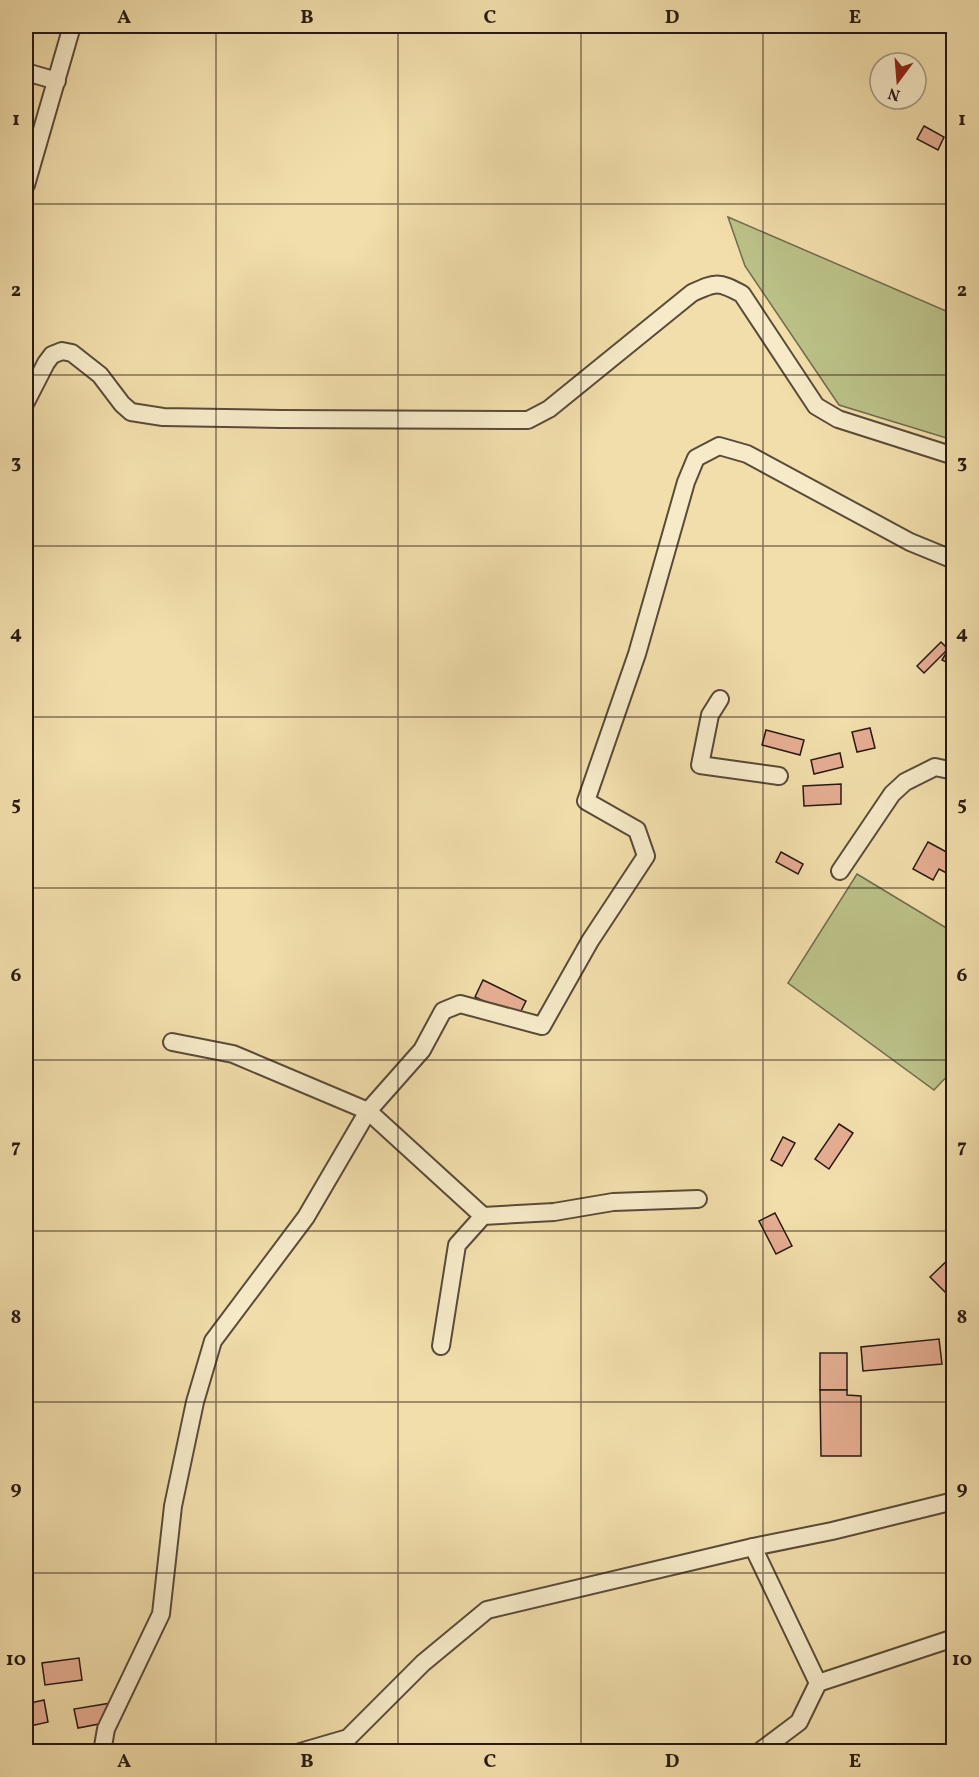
<svg xmlns="http://www.w3.org/2000/svg" width="979" height="1777" font-family="Vollkorn,serif">
<style>
.green{fill:#bbc188;stroke:#726c4e;stroke-width:1.5}
.building{fill:#e6ae93;stroke:#281813;stroke-width:1.5}
.lines{fill:none;stroke-linecap:round;stroke-linejoin:round}
.minor-casing{stroke:#5a4a39;stroke-width:20}
.minor{stroke:#f6eac8;stroke-width:16}
.grid{fill:none;stroke:#281813;stroke-width:1.5;stroke-opacity:0.55}
.neatline{fill:none;stroke:#281813;stroke-width:2}
.grid-label{font-size:20px;text-anchor:middle;font-weight:bold;fill:#281813}
</style>
<rect width="100%" height="100%" fill="#f1deab"/>
<filter id="stains"><feTurbulence type="fractalNoise" baseFrequency=".00333" numOctaves="4"/><feColorMatrix values="0 0 0 0 .2 0 0 0 0 .09 0 0 0 0 .02 0 0 0 .5 -.17"/></filter>
<radialGradient id="worn" r=".72"><stop offset=".6" stop-color="#630" stop-opacity="0"/><stop offset="1" stop-color="#630" stop-opacity=".3"/></radialGradient>
<!-- green -->
<g class="green">
<path d="M728 217 953 314V440L839 405 745 266Z"/>
<path d="M857 874 953 932V1070L934 1090 788 983Z"/>
</g>
<!-- building -->
<g class="building">
<path d="M924 126 944 137 938 150 917 139Z"/>
<path d="M941 642 948 649 924 673 917 666Z"/>
<path d="M949 648 954 651V666L942 660Z"/>
<path d="M870 728 875 748 857 752 852 732Z"/>
<path d="M766 730 804 740 800 755 762 745Z"/>
<path d="M840 753 843 767 814 774 811 760Z"/>
<path d="M841 784V804L804 806 803 786Z"/>
<path d="M928 842 954 856V877L939 869 933 880 913 869Z"/>
<path d="M781 852 803 864 798 874 776 862Z"/>
<path d="M483 980 526 1001 518 1017 475 997Z"/>
<path d="M839 1124 853 1133 829 1169 815 1159Z"/>
<path d="M783 1137 795 1143 782 1166 771 1160Z"/>
<path d="M775 1213 792 1246 776 1254 759 1221Z"/>
<path d="M954 1254V1283L945 1292 930 1277Z"/>
<path d="M939 1339 942 1364 863 1371 861 1347Z"/>
<rect x="820" y="1353" width="27" height="37"/>
<path d="M820 1390H847V1395L861 1396V1456H821Z"/>
<path d="M79 1658 82 1680 45 1685 42 1663Z"/>
<path d="M44 1700 48 1722 26 1727V1704Z"/>
<path d="M111 1703 109 1722 78 1728 74 1709Z"/>
<path d="M51 1746V1752H26V1750Z"/>
</g>
<g class="lines">
<defs>
<g id="minor">
<path d="M26 72 57 81"/>
<path d="M26 185 72 26"/>
<path d="M26 402 46 363 52 355 62 351 72 353 100 375 122 404 131 412 163 417 281 419 528 420 549 409 692 293C716 282 718 281 742 294L816 406 838 419 954 456"/>
<path d="M720 699 710 715 700 765 779 776"/>
<path d="M840 871 892 794 905 782 935 767 954 771"/>
<path d="M172 1042 233 1054 368 1111 483 1216 554 1212 613 1202 698 1199"/>
<path d="M441 1346 457 1245 483 1216"/>
<path d="M753 1547 818 1683"/>
<path d="M102 1752 106 1729 161 1614 173 1506 195 1402 213 1341 306 1217 368 1111 422 1050 443 1011 460 1004 542 1026 590 941 646 856 637 830 586 801 637 654 686 482 696 458 719 446 747 454 910 542 954 560"/>
<path d="M300 1752 348 1738 423 1663 487 1610 753 1547 832 1531 954 1501"/>
<path d="M759 1752 799 1722 818 1683 954 1638"/>
</g>
</defs>
<!-- minor casing -->
<use href="#minor" class="minor-casing"/>
<!-- minor -->
<use href="#minor" class="minor"/>
</g>
<!-- grid -->
<path class="grid" d="M216 26V1752M398 26V1752M581 26V1752M763 26V1752M26 204H954M26 375H954M26 546H954M26 717H954M26 888H954M26 1060H954M26 1231H954M26 1402H954M26 1573H954"/>
<!-- margin -->
<rect width="979" height="1777" fill="none" stroke="#f1deab" stroke-width="66"/>
<!-- north arrow -->
<g transform="translate(898 81) rotate(196)"><circle r="28" fill="#f6eac8" stroke="#a49680" stroke-width="1.5"/>
<path d="M0-4.5L10 22L0 15L-10 22Z" fill="#8f2418"/>
<text y="-9" font-size="16" font-weight="bold" text-anchor="middle" fill="#281813">N</text>
</g>
<rect x="33" y="33" width="913" height="1711" class="neatline"/>
<g class="grid-label">
<text x="124" y="23">A</text>
<text x="307" y="23">B</text>
<text x="490" y="23">C</text>
<text x="672" y="23">D</text>
<text x="855" y="23">E</text>
<text x="16" y="125">1</text>
<text x="962" y="125">1</text>
<text x="16" y="296">2</text>
<text x="962" y="296">2</text>
<text x="16" y="468">3</text>
<text x="962" y="468">3</text>
<text x="16" y="639">4</text>
<text x="962" y="639">4</text>
<text x="16" y="810">5</text>
<text x="962" y="810">5</text>
<text x="16" y="981">6</text>
<text x="962" y="981">6</text>
<text x="16" y="1152">7</text>
<text x="962" y="1152">7</text>
<text x="16" y="1323">8</text>
<text x="962" y="1323">8</text>
<text x="16" y="1494">9</text>
<text x="962" y="1494">9</text>
<text x="16" y="1665">10</text>
<text x="962" y="1665">10</text>
<text x="124" y="1767">A</text>
<text x="307" y="1767">B</text>
<text x="490" y="1767">C</text>
<text x="672" y="1767">D</text>
<text x="855" y="1767">E</text>
</g>
<rect width="100%" height="100%" filter="url(#stains)"/>
<rect width="100%" height="100%" fill="url(#worn)"/>
</svg>
